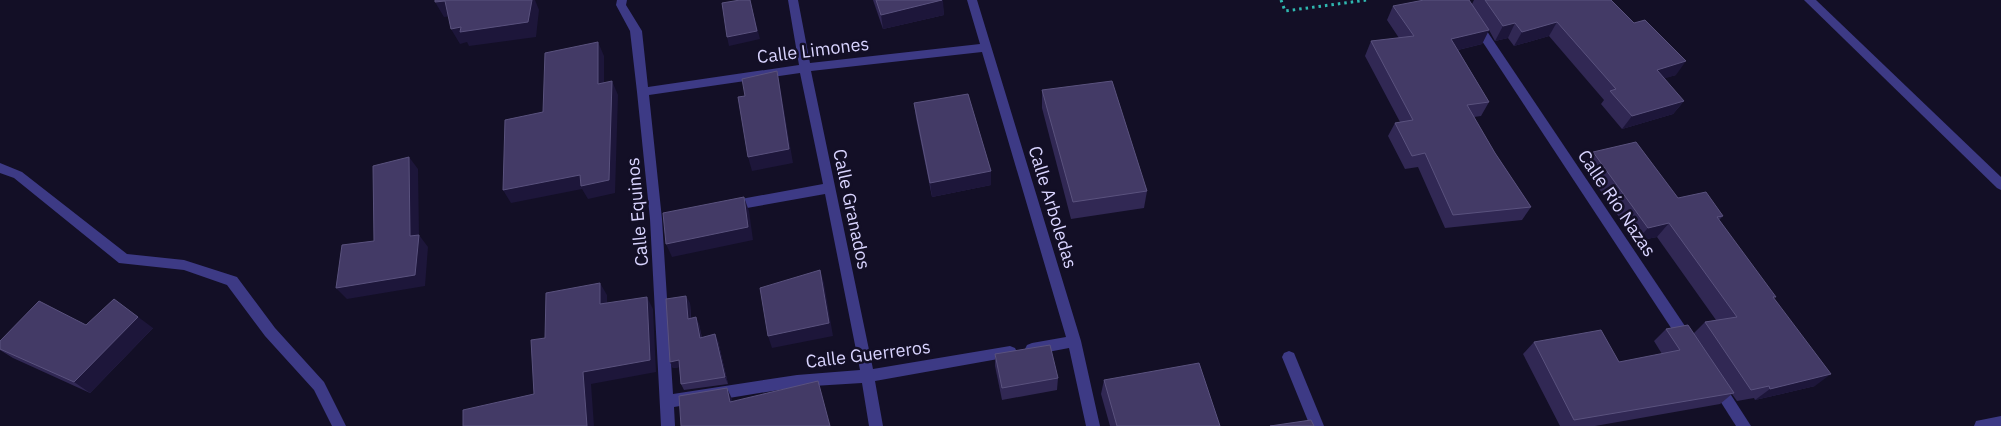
<svg xmlns="http://www.w3.org/2000/svg" width="2001" height="426" font-family="'IBM Plex Sans',sans-serif">
<style>
.lines{fill:none;stroke-linecap:round;stroke-linejoin:round}
.path{stroke:#2fb8b0;stroke-width:3;stroke-dasharray:2.5 4;stroke-linecap:butt}
.minor{fill:#3d3a85;fill-rule:evenodd}
.wall{fill:#312854}
.shaded-wall{fill:#1d163a}
.building{fill:#433a66;stroke:#5a527e}
.labels{text-anchor:middle;dominant-baseline:central;stroke-width:5;stroke-linejoin:round;paint-order:stroke}
.street-label{font-size:18px;fill:#d9d4ff;stroke:#130f26}
</style>
<rect width="100%" height="100%" fill="#130f26"/>
<g class="lines">
<!-- path -->
<path class="path" d="M1281 0 1285 11 1367 0"/>
<!-- minor -->
<g class="minor">
<path d="M617 0H627L626 5 642 31 648 87 799 65 788 0H798L810 63 980 44 967 0H977L1081 341 1100 426H1086L1069 348 1032 355 1027 353 1025 349 1027 345 1032 343 1066 337 982 52 811 71 873 369 1010 346 1015 348 1017 352 1015 356 875 381 883 426H869L862 383 797 387 674 407 675 426H661L650 219 637 92 630 31 616 5ZM800 73 823 184 730 201 726 202 724 206 726 210 730 211 825 194 860 370 797 375 673 394 662 219 649 95Z"/>
<path d="M1455 0H1466L1691 335 1693 339 1691 343 1686 345 1681 343Z"/>
<path d="M1804 0H1816L2001 177V190L1997 188Z"/>
<path d="M0 163 22 172 127 254 184 260 237 277 275 328 324 382 346 426H332L314 390 265 336 227 285 184 270 119 263 14 178 0 173Z"/>
<path d="M1289 351 1294 353 1324 426H1310L1282 357 1284 353Z"/>
<path d="M1717 379 1722 381 1751 426H1736L1710 385 1712 381Z"/>
<path d="M2001 416V426H1974L1976 421Z"/>
</g>
</g>
<!-- wall -->
<g class="wall">
<path d="M873 0H942L944 15 883 29Z"/>
<path d="M1474 0H1611L1676 75 1664 78 1684 101 1673 114 1622 129 1601 104 1604 100 1549 36 1514 46 1508 38 1495 41 1489 30 1482 44 1458 50 1489 102 1481 116 1474 117 1495 153 1531 207 1522 220 1445 228 1418 167 1405 169 1388 136 1395 123 1400 122 1365 56 1371 41 1399 38 1387 20 1393 6 1472 4Z"/>
<path d="M1042 90 1147 191 1144 208 1071 219 1042 108Z"/>
<path d="M914 103 991 185 932 197 916 118Z"/>
<path d="M1593 152 1678 198 1723 216 1719 220 1774 299 1815 386 1755 400 1754 398 1737 401 1732 394 1720 404 1595 426H1560L1523 354 1534 342 1619 362 1662 354 1654 341 1666 329 1694 333 1705 322 1716 320 1657 237 1636 241 1583 166Z"/>
<path d="M690 303 691 318 699 324 702 338 718 341 728 384 684 390 681 384 679 367 673 368 670 362Z"/>
<path d="M86 325 153 328 90 393 13 358 0 350V341Z"/>
<path d="M995 354 1058 378 1057 390 1002 400 995 366Z"/>
<path d="M1104 380 1220 426H1110L1101 394Z"/>
</g>
<!-- shaded-wall -->
<g class="shaded-wall">
<path d="M532 0H535L539 10 536 37 469 46 467 42 460 44 451 29Z"/>
<path d="M750 0 760 39 729 46 727 37Z"/>
<path d="M943 0 944 15 883 29 881 15Z"/>
<path d="M445 1 454 16 444 17 435 2Z"/>
<path d="M1557 22 1549 36 1514 46 1522 32Z"/>
<path d="M1515 23 1508 38 1495 41 1503 26Z"/>
<path d="M1489 30 1482 44 1445 53 1451 39Z"/>
<path d="M598 42 604 56V97L598 84Z"/>
<path d="M1686 61 1676 75 1647 84 1657 70Z"/>
<path d="M777 71 780 86 793 163 752 171 748 157Z"/>
<path d="M612 81 618 95 615 193 588 199 582 189 511 203 503 190Z"/>
<path d="M1684 101 1673 114 1622 129 1632 116Z"/>
<path d="M409 157 418 169 419 236V235L428 247 425 286 347 299 336 288 410 236Z"/>
<path d="M991 171V185L932 197 930 183Z"/>
<path d="M744 197 749 211 753 240 672 257 666 244Z"/>
<path d="M1669 223 1657 237 1636 241 1648 228Z"/>
<path d="M820 270 824 283 833 336 772 348 768 336Z"/>
<path d="M600 283 607 295V316L600 304Z"/>
<path d="M686 296 690 303 691 326 688 319Z"/>
<path d="M647 297 653 309 656 372 591 384 594 426H587L583 372Z"/>
<path d="M114 299 153 328 90 393 74 382Z"/>
<path d="M696 317 699 324 703 345 700 338Z"/>
<path d="M715 334 718 341 728 384 725 377Z"/>
<path d="M679 360 682 367 673 368 670 362Z"/>
<path d="M1831 374 1815 386 1755 400 1770 389Z"/>
<path d="M727 388 732 399 736 413 730 402Z"/>
</g>
<!-- building -->
<g class="building">
<path d="M435 0H532L528 22 460 32 461 27 451 29 445 1 435 2Z"/>
<path d="M740 0H750L757 31 727 37 722 3Z"/>
<path d="M876 0H942L881 15Z"/>
<path d="M1424 0H1469L1489 30 1451 39 1489 102 1467 105 1495 153 1531 207 1453 215 1425 153 1412 156 1395 123 1413 120 1371 41 1414 36 1393 6Z"/>
<path d="M1485 0H1611L1634 23 1645 20 1686 61 1657 70 1684 101 1632 116 1610 91 1616 89 1557 22 1522 32 1515 23 1503 26Z"/>
<path d="M598 42V84L612 81 609 180 581 186 580 175 503 190 505 120 543 112 545 53Z"/>
<path d="M777 71 789 149 748 157 738 97 745 96 742 79Z"/>
<path d="M1112 81 1147 191 1073 202 1042 90Z"/>
<path d="M968 94 991 171 930 183 914 103Z"/>
<path d="M1636 142 1678 198 1706 192 1723 216 1717 217 1776 297H1773L1831 374 1770 389 1769 386 1751 390 1705 322 1737 317 1669 223 1648 228 1593 152Z"/>
<path d="M409 157 410 236 419 235 415 275 336 288 342 245 374 241 373 166Z"/>
<path d="M744 197 748 227 666 244 663 213Z"/>
<path d="M820 270 829 323 768 336 760 288Z"/>
<path d="M600 283V304L647 297 650 360 583 372 587 426H463V410L534 394 531 340 545 338 546 293Z"/>
<path d="M686 296 688 319 696 317 700 338 715 334 725 377 681 384 679 360 670 362 666 299Z"/>
<path d="M114 299 138 317 74 382 0 349V341L39 301 86 325Z"/>
<path d="M1688 325 1734 393 1574 420 1534 342 1601 330 1619 362 1680 350 1666 329Z"/>
<path d="M1050 345 1058 378 1002 388 995 354Z"/>
<path d="M1199 363 1220 426H1117L1104 380Z"/>
<path d="M818 381 830 426H681L679 396 727 388 730 402Z"/>
<path d="M1311 420 1314 426H1270Z"/>
</g>
<g class="labels">
<!-- street labels -->
<g class="street-label">
<text transform="translate(813 50) rotate(-7)">Calle Limones</text>
<text transform="translate(1617 203) rotate(56)">Calle Río Nazas</text>
<text transform="translate(1053 207) rotate(73)">Calle Arboledas</text>
<text transform="translate(852 209) rotate(78)">Calle Granados</text>
<text transform="translate(637 212) rotate(-95)">Calle Equinos</text>
<text transform="translate(868 354) rotate(-7)">Calle Guerreros</text>
</g>
</g>
</svg>
